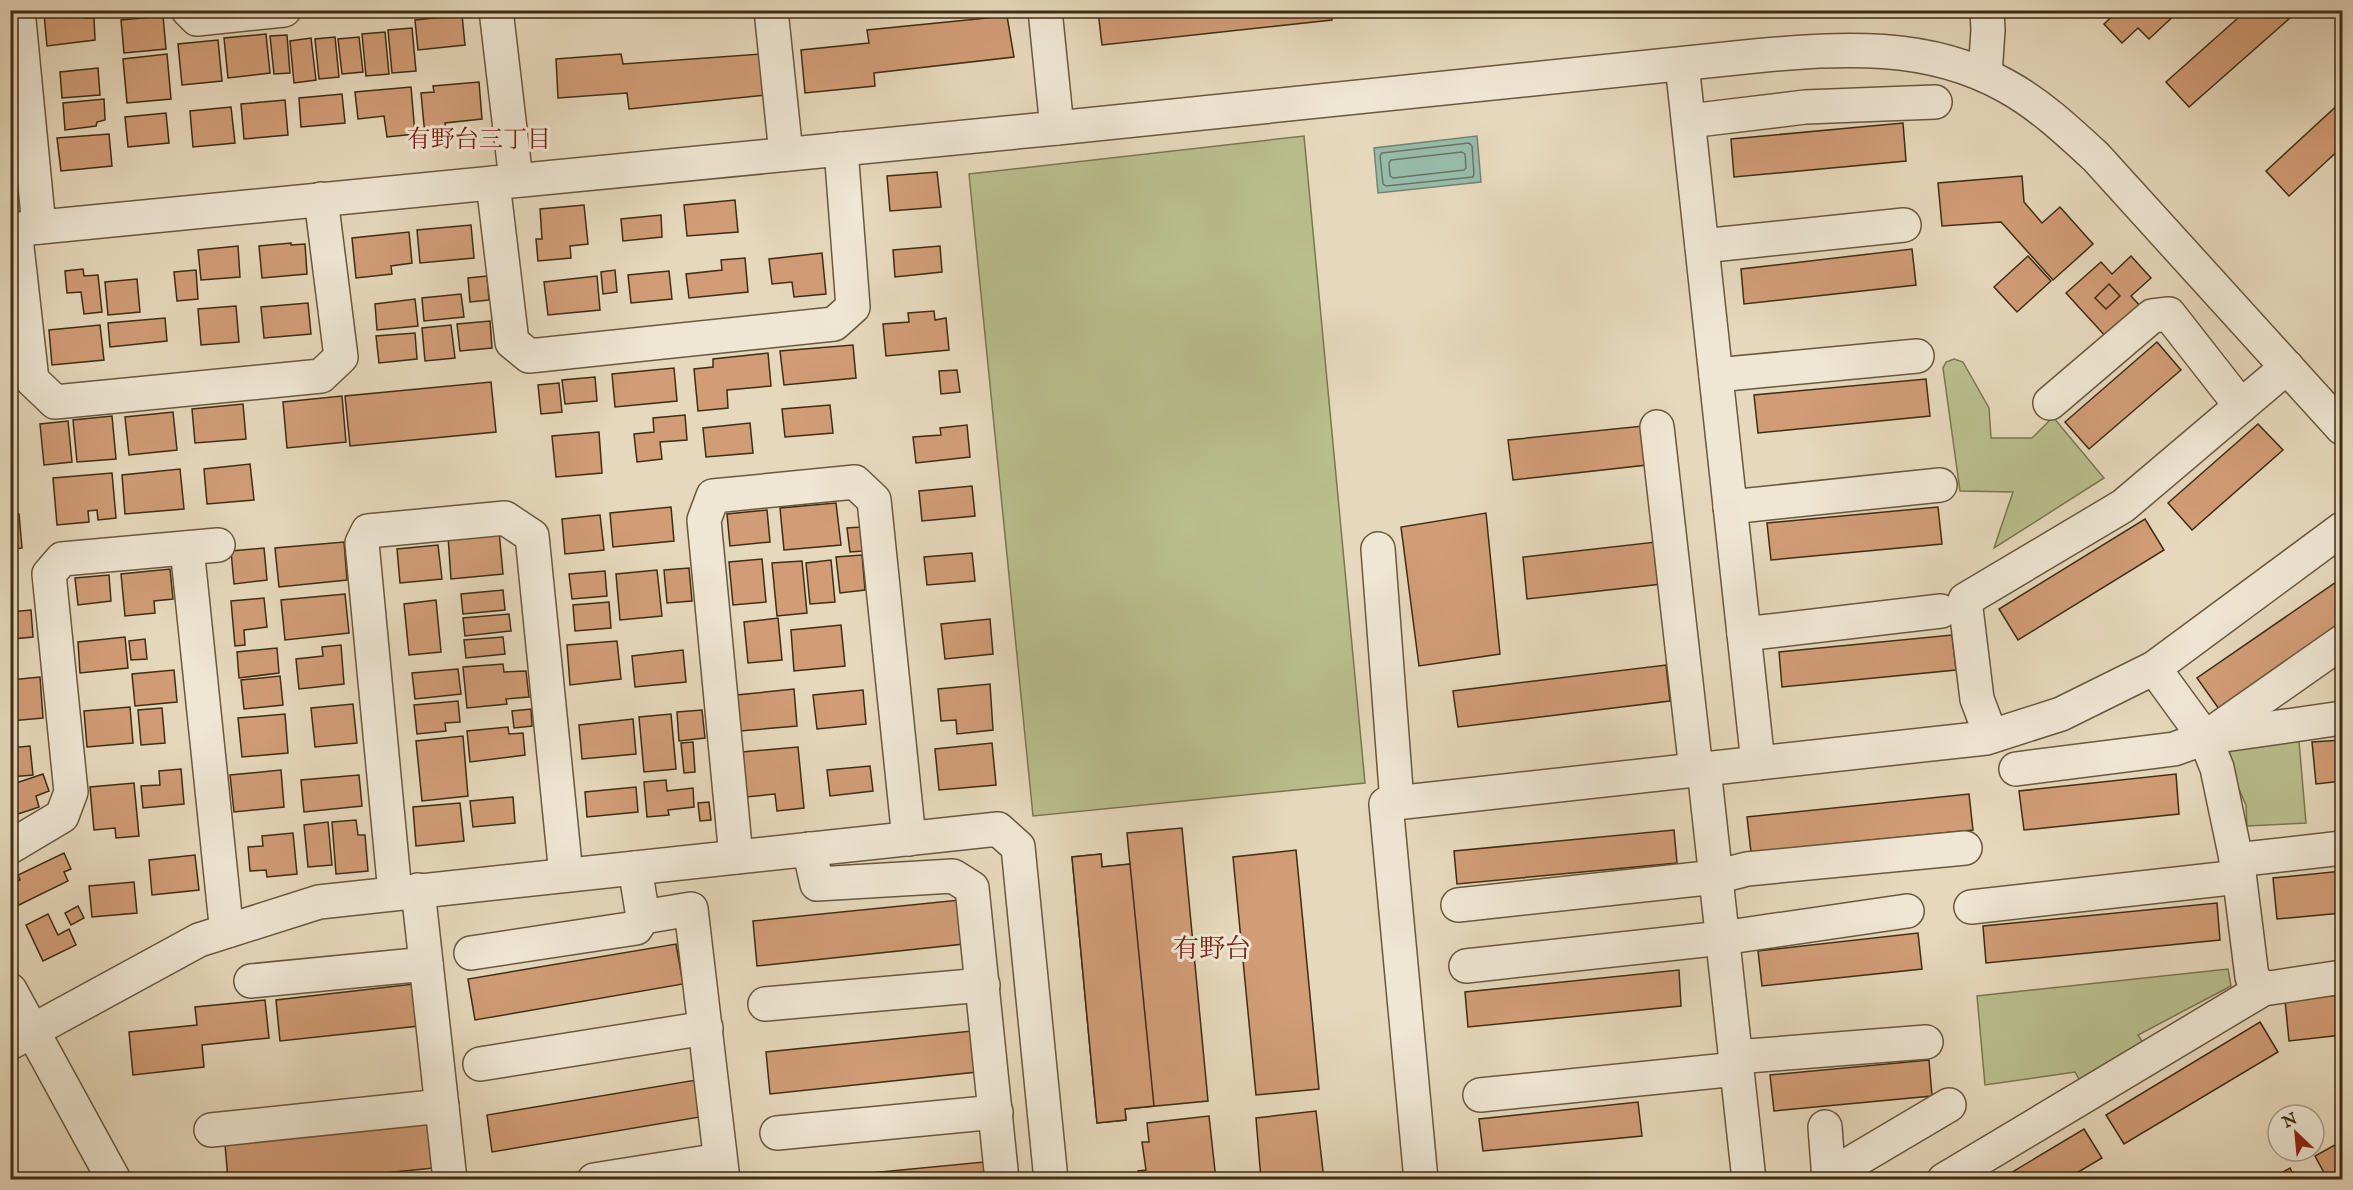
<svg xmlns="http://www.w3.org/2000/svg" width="2353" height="1190" font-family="'IM FELL English','Noto Serif JP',serif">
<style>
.green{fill:#b9be8d;stroke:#7c7650;stroke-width:1.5}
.water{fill:#97bbab;stroke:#74826f;stroke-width:1.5}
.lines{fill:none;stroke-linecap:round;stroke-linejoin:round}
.shore{stroke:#6b7460;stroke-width:1.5}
.building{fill:#d19c76;stroke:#3f2d14;stroke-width:1.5}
.minor-casing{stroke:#69583e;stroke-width:36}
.minor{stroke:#efe6d3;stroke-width:33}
.labels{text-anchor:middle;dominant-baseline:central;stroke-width:6;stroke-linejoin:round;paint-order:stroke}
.neighbourhood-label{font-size:24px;fill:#7a1f14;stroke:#efe6d3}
.quarter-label{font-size:26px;fill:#7a1f14;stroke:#efe6d3}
</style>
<rect width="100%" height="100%" fill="#e6d8bc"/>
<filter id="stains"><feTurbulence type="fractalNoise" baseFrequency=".00333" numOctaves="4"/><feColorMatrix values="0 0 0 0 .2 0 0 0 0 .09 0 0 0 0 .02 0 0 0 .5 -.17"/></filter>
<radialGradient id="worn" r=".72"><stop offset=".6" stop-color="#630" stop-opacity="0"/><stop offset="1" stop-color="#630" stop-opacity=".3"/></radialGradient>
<!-- green -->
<g class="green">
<path d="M1304 136 1365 783 1033 816 969 174Z"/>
<path d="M1954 359 1963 362 1989 408 1991 438H2032L2053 417 2104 478 1994 548 2013 492 1960 491 1943 368 1946 362Z"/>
<path d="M2298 730 2306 823 2247 826 2246 805 2217 740Z"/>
<path d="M2228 969 2231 986 2138 1035 2150 1054 2085 1090 2075 1072 1985 1085 1977 996Z"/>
</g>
<!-- water -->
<path class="water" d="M1477 136 1481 182 1378 193 1374 148Z"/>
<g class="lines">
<!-- shore -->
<g class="shore">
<path d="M1469 143 1472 146 1474 174 1473 177 1386 186 1383 184 1380 156 1382 153Z"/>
<path d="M1462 152 1465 154 1466 168 1464 170 1393 178 1390 176 1389 163 1391 160Z"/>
</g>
</g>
<!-- building -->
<g class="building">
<path d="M70 10H83L84 18H94L95 40 47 46 44 14Z"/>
<path d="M1331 10 1332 20 1102 45 1098 11Z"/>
<path d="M2119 10H2180L2149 39 2138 28 2122 43 2104 24Z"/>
<path d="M2247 10H2299L2189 107 2166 82Z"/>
<path d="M462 15 465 45 418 50 415 20Z"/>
<path d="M163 16 166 49 124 53 121 20Z"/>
<path d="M1007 16 1014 57 874 73 875 86 805 93 801 50 869 43 867 30Z"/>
<path d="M412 28 416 71 392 73 388 30Z"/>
<path d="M385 32 389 74 366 76 362 34Z"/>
<path d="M266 34 270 73 228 78 224 38Z"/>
<path d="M287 35 290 73 274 74 270 36Z"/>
<path d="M335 37 339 77 319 79 315 39Z"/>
<path d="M359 37 363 72 342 74 338 39Z"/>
<path d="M311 38 316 80 294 83 290 41Z"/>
<path d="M218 40 222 81 182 85 178 44Z"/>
<path d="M167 54 171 99 127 103 123 59Z"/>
<path d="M621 54 623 64 761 54 766 95 629 109 627 93 558 98 556 59Z"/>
<path d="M98 68 100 95 62 98 60 72Z"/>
<path d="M479 82 482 119 445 123 447 134 425 136 421 93 434 92 433 86Z"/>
<path d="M411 87 415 134 387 137 384 116 358 119 355 92Z"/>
<path d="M342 94 345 123 301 127 299 98Z"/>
<path d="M104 99 105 120 97 122 96 126 65 130 63 103Z"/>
<path d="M285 100 288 135 244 139 241 104Z"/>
<path d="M2342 101V147L2289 196 2266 171Z"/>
<path d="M231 107 235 143 193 147 190 111Z"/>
<path d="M166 113 169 143 128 147 125 117Z"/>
<path d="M1903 123 1906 161 1734 177 1731 139Z"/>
<path d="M109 134 112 166 61 171 57 138Z"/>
<path d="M937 172 941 207 890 211 887 176Z"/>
<path d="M2022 176 2024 202 2042 223 2060 207 2093 244 2053 280 2001 222 1942 226 1938 183Z"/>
<path d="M735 200 738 232 687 236 684 205Z"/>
<path d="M584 205 588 244 570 246 571 258 538 261 536 239H542L540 209Z"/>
<path d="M661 215 662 237 623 241 621 219Z"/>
<path d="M471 225 474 258 420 263 417 230Z"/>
<path d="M409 232 412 263 391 266 392 274 356 278 352 238Z"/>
<path d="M291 243V245L305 244 307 274 262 278 259 246Z"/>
<path d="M238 246 240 277 201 280 198 250Z"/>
<path d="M940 246 942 272 895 277 893 250Z"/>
<path d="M1912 249 1916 285 1744 304 1741 269Z"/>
<path d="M822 253 826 294 794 297 792 282 772 284 769 259Z"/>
<path d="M2028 256 2051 281 2017 312 1994 287Z"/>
<path d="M2131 256 2151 278 2131 296 2142 308 2108 339 2066 293 2101 262 2112 274Z"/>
<path d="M745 258 748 292 689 298 686 274 722 270 721 260Z"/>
<path d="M83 269 84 276 98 275 102 312 84 314 81 292 67 293 65 271Z"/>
<path d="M196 270 198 299 177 301 174 272Z"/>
<path d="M615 270 617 292 603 294 601 272Z"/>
<path d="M669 271 672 299 631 303 628 275Z"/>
<path d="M487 276 489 300 470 302 468 278Z"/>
<path d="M597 276 600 310 548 315 544 282Z"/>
<path d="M137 279 140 312 108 315 105 282Z"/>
<path d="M2109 284 2120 296 2106 309 2095 298Z"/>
<path d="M461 294 464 317 424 321 422 298Z"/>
<path d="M415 299 418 326 377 330 375 304Z"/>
<path d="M308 303 311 334 264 338 261 307Z"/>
<path d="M236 306 239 342 201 345 198 309Z"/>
<path d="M934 311 935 320 946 318 949 350 886 356 883 324 909 322 908 313Z"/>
<path d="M165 318 167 341 110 347 108 323Z"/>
<path d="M490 321 492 348 460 351 457 324Z"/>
<path d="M100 325 104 360 52 365 49 330Z"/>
<path d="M451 325 455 358 425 361 422 328Z"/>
<path d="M415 333 417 359 379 363 376 336Z"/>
<path d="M2157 342 2181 370 2089 449 2065 422Z"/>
<path d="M853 345 856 378 784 385 780 351Z"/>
<path d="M768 353 771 386 727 390 728 408 698 411 694 369 713 367V359Z"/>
<path d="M674 368 677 401 615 407 612 374Z"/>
<path d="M957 370 960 392 941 394 939 371Z"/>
<path d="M595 377 597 401 565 404 562 380Z"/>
<path d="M1926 379 1930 416 1758 433 1754 395Z"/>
<path d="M491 382 496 432 350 446 345 396Z"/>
<path d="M559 383 562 412 541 414 538 385Z"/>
<path d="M342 396 346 442 287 448 283 402Z"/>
<path d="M243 404 246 439 195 443 192 409Z"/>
<path d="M830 405 833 433 785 437 782 409Z"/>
<path d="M173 412 177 450 129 455 125 417Z"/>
<path d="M685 415 687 440 660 442 662 459 637 462 634 434 654 432 653 418Z"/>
<path d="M112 416 116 459 77 462 73 420Z"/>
<path d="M68 421 72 462 44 465 40 424Z"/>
<path d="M750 423 753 453 706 457 703 428Z"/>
<path d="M2258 424 2283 450 2192 530 2168 503Z"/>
<path d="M967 425 970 457 916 463 913 437 941 435 940 428Z"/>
<path d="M1643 426 1647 465 1513 480 1508 440Z"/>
<path d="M599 432 602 473 556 477 552 436Z"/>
<path d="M250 464 254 500 207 504 204 469Z"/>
<path d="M180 469 184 509 125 514 122 475Z"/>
<path d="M112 473 116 518 98 520 97 510 88 511 89 522 57 525 53 478Z"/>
<path d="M972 486 975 516 922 521 919 491Z"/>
<path d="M836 503 841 545 784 550 780 508Z"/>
<path d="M671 507 674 541 613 547 610 513Z"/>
<path d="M1938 507 1942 544 1771 560 1767 523Z"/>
<path d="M767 510 770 542 730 546 727 514Z"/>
<path d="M1486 513 1500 654 1419 666 1401 527Z"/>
<path d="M10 514H19L22 548 10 549Z"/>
<path d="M600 515 604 550 565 554 562 519Z"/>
<path d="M2145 519 2164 550 2018 640 1999 609Z"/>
<path d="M861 527 863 551 850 552 847 528Z"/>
<path d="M499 531 503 574 451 579 448 536Z"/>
<path d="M344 542 347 580 279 587 275 548Z"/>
<path d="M1656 542 1662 584 1527 599 1523 557Z"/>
<path d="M438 545 442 579 400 583 397 549Z"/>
<path d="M264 548 267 580 234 584 231 551Z"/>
<path d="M972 553 975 581 927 585 924 557Z"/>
<path d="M862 555 865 590 840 593 836 557Z"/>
<path d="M762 559 766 602 733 605 729 562Z"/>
<path d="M831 560 835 602 810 604 806 563Z"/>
<path d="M802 561 807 613 777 616 772 563Z"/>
<path d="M689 568 692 601 667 603 664 570Z"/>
<path d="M170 569 173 599 154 601 155 613 125 616 121 574Z"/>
<path d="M657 570 662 616 620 620 616 574Z"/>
<path d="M605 571 607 596 572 599 569 574Z"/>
<path d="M109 575 111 601 78 605 75 578Z"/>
<path d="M2342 578V625L2219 709 2197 678Z"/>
<path d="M503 590 505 610 463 614 461 594Z"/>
<path d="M345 594 349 633 285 640 281 600Z"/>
<path d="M264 598 267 627 244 630 245 645 235 646 231 601Z"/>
<path d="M436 600 441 652 409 655 404 604Z"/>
<path d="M609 602 611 628 575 631 573 605Z"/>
<path d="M31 610 33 637 13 639V648H10V612Z"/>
<path d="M509 614 511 631 465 636 463 618Z"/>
<path d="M778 618 782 660 748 663 744 622Z"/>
<path d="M990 619 993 654 945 659 941 624Z"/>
<path d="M841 625 845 666 794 671 791 630Z"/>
<path d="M1952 635 1956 670 1782 687 1779 652Z"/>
<path d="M125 637 128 668 80 673 78 642Z"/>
<path d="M503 637 505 654 466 658 464 640Z"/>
<path d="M145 639 147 659 131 660 129 641Z"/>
<path d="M617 641 621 679 570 685 567 645Z"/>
<path d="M341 645 344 684 299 689 296 659 323 656 322 647Z"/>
<path d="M277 648 279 673 239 678 237 652Z"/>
<path d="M683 650 686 682 635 687 632 656Z"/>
<path d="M503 664 504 672 526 671 529 697 506 699 507 704 467 708 463 667Z"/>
<path d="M1666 665 1670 701 1458 727 1453 691Z"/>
<path d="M458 669 461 694 415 699 412 673Z"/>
<path d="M174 670 177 702 135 706 132 674Z"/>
<path d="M280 676 283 705 244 709 241 680Z"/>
<path d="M40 677 43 718 10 721V680Z"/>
<path d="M990 684 993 730 957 734 956 720 941 721 938 689Z"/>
<path d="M794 689 797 726 740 731 737 695Z"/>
<path d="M863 690 866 724 817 729 813 695Z"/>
<path d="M458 701 460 722 445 723 446 731 417 734 414 705Z"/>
<path d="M353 704 357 743 315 747 311 708Z"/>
<path d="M130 707 133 743 87 747 84 711Z"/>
<path d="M162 708 165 743 141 745 138 710Z"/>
<path d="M531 709 532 726 514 728 512 711Z"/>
<path d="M702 710 705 738 679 741 677 712Z"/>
<path d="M285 714 288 753 242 757 238 718Z"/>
<path d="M671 714 676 769 644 772 639 717Z"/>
<path d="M633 719 636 754 582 759 579 725Z"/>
<path d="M508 727 509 734 523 733 525 755 470 762 467 731Z"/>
<path d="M463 736 468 796 422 801 416 741Z"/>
<path d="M2342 740V781L2316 784 2312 742Z"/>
<path d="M693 742 695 772 684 773 681 743Z"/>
<path d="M992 743 996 785 939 790 935 749Z"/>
<path d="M30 746 33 775 10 777V748Z"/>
<path d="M798 747 804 808 777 811 775 794 746 797 742 752Z"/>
<path d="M870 766 873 791 830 796 827 770Z"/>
<path d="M181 769 184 804 143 808 141 786 160 785 159 771Z"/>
<path d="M281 770 284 807 234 812 230 775Z"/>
<path d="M43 774 49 791 36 796 39 807 15 815 10 802V785Z"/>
<path d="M2176 774 2179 814 2024 830 2019 791Z"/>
<path d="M359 775 362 806 304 812 301 780Z"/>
<path d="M666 780 667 791 693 788 694 807 668 810 669 815 647 817 644 782Z"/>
<path d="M134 783 139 836 116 838 115 828 94 830 90 787Z"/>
<path d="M636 787 638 812 587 817 585 792Z"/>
<path d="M1969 794 1973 830 1751 852 1747 817Z"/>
<path d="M513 797 515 823 473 827 470 801Z"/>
<path d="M709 802 711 820 700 821 698 803Z"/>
<path d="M460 803 464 841 416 846 413 807Z"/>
<path d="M356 820 358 835H365L368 871 336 874 332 822Z"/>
<path d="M328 822 332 865 308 867 304 825Z"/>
<path d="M1182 828 1208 1101 1125 1109 1126 1120 1097 1123 1072 857 1101 854 1102 867 1130 864 1127 833Z"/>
<path d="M1674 830 1677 863 1457 884 1454 851Z"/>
<path d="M293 833 297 874 267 877 266 870 250 871 248 847 263 846 262 836Z"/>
<path d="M1296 850 1319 1089 1256 1095 1233 857Z"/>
<path d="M64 853 71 869 64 872 68 881 19 905 10 887V885L20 880 18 875Z"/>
<path d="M1101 854 1102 867 1130 864 1154 1106 1125 1109 1126 1120 1097 1123 1072 857Z"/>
<path d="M195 855 199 890 152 895 149 860Z"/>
<path d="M2342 871V913L2277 919 2273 878Z"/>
<path d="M134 882 137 913 92 917 89 886Z"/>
<path d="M960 900 964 944 757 966 753 921Z"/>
<path d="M2217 903 2220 940 1986 963 1983 926Z"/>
<path d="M78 906 84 918 71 925 65 913Z"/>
<path d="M48 914 58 935 69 929 76 945 43 961 26 925Z"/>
<path d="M1918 933 1922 969 1762 986 1758 951Z"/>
<path d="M676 944 683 984 475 1020 468 979Z"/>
<path d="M1679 970 1681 1006 1468 1027 1465 992Z"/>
<path d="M414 984 419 1026 280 1041 276 1000Z"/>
<path d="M2342 995V1035L2289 1041 2285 1000Z"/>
<path d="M265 1000 269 1038 202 1045 204 1067 133 1075 129 1032 197 1025 195 1007Z"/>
<path d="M2260 1022 2278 1052 2124 1144 2106 1115Z"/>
<path d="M972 1031 977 1072 770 1094 766 1052Z"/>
<path d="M1929 1060 1932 1096 1774 1111 1770 1075Z"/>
<path d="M696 1080 700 1117 492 1152 487 1115Z"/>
<path d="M1638 1102 1642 1136 1483 1151 1479 1119Z"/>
<path d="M1316 1111 1324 1180H1261L1256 1118Z"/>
<path d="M1209 1116 1216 1180H1139L1138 1171 1146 1170 1142 1142H1149L1147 1123Z"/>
<path d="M429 1123 434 1168 312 1180H228L225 1144Z"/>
<path d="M2084 1129 2102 1158 2065 1180H1999Z"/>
<path d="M2342 1141V1180H2328L2315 1156Z"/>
<path d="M984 1162 985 1180H797Z"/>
<path d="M2290 1168 2296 1180H2269Z"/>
</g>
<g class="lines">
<defs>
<g id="minor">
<path d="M18 10 39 227"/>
<path d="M188 10 197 19 284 10"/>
<path d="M496 10 516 180"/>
<path d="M771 10 786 154"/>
<path d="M1045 10 1057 128"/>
<path d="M1682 64 1758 763"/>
<path d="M1985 75 1988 30 1987 10"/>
<path d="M1689 121 1805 107 1935 102"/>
<path d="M493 183 512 342 529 356 834 324 853 307 841 149"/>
<path d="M15 229 32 380 55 402 321 376 341 357 321 199"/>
<path d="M10 230 1057 128 1755 56C1841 48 1928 42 2006 86 2039 104 2068 131 2096 157L2342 428"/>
<path d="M1702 246 1904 225"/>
<path d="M1716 375 1917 356"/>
<path d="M2050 403 2152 316 2169 314 2241 406"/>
<path d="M1657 427 1696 770"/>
<path d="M1730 507 1940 485"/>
<path d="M187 548 225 915 230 930"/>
<path d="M1378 549 1397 803"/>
<path d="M1744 634 1941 611"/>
<path d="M2154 668 2205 738 2217 768 2239 873 2252 977 2263 989"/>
<path d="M1991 736 1977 699 1965 600 2123 506 2287 367"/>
<path d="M2210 737 2342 718"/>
<path d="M1704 769 1749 1180"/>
<path d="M2016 769 2174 749 2205 738 2342 642"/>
<path d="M10 847 62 816 71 792 49 574 62 559 218 545"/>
<path d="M809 849 817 884 953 876 972 888 1002 1180"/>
<path d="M736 857 704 520 713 496 855 482 874 500 909 839"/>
<path d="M2236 860 2342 848"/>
<path d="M635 868 643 917 691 909 723 1180"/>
<path d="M418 890 450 1180"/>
<path d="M395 893 362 543 368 531 505 518 532 536 566 875"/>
<path d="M1458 905 1716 877 1747 869 1965 848"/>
<path d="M1971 907 2239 877"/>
<path d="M471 953 636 928 643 917"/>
<path d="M1466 966 1722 938 1907 911"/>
<path d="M251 981 426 964"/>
<path d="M10 990 114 1180"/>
<path d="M765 1004 983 985"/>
<path d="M10 1043 199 940 319 902 998 829 1018 847 1051 1180"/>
<path d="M1735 1057 1926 1042"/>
<path d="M480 1064 706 1028"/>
<path d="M1480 1095 1737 1069"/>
<path d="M1825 1127 1829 1180"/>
<path d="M211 1130 442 1106"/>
<path d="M777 1133 996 1112"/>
<path d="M1829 1176 1949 1105"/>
<path d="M594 1180 720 1160"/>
<path d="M1421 1180 1386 804 1986 738 2061 714 2154 668 2342 529"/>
<path d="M1944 1180 2263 989 2342 977"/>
</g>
</defs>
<!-- minor casing -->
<use href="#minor" class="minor-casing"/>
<!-- minor -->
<use href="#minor" class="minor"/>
</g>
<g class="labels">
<!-- neighbourhood labels -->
<g class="neighbourhood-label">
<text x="479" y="140">有野台三丁目</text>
</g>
<!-- quarter labels -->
<g class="quarter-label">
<text x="1212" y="949">有野台</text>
</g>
</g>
<!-- margin -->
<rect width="2353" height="1190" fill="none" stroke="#e6d8bc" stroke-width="36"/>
<rect x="12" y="12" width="2329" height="1166" fill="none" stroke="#3f2d14" stroke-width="3"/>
<rect x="18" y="18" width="2317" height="1154" fill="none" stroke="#3f2d14" stroke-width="1.5"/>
<!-- north arrow -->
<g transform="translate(2296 1133) rotate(334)"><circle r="28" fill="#efe6d3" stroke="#a99c87" stroke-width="1.5"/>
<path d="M0-4.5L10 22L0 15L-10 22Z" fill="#8f2418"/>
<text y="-9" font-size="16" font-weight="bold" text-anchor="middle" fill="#3f2d14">N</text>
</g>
<rect width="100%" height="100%" filter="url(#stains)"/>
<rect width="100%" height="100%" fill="url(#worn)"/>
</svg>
